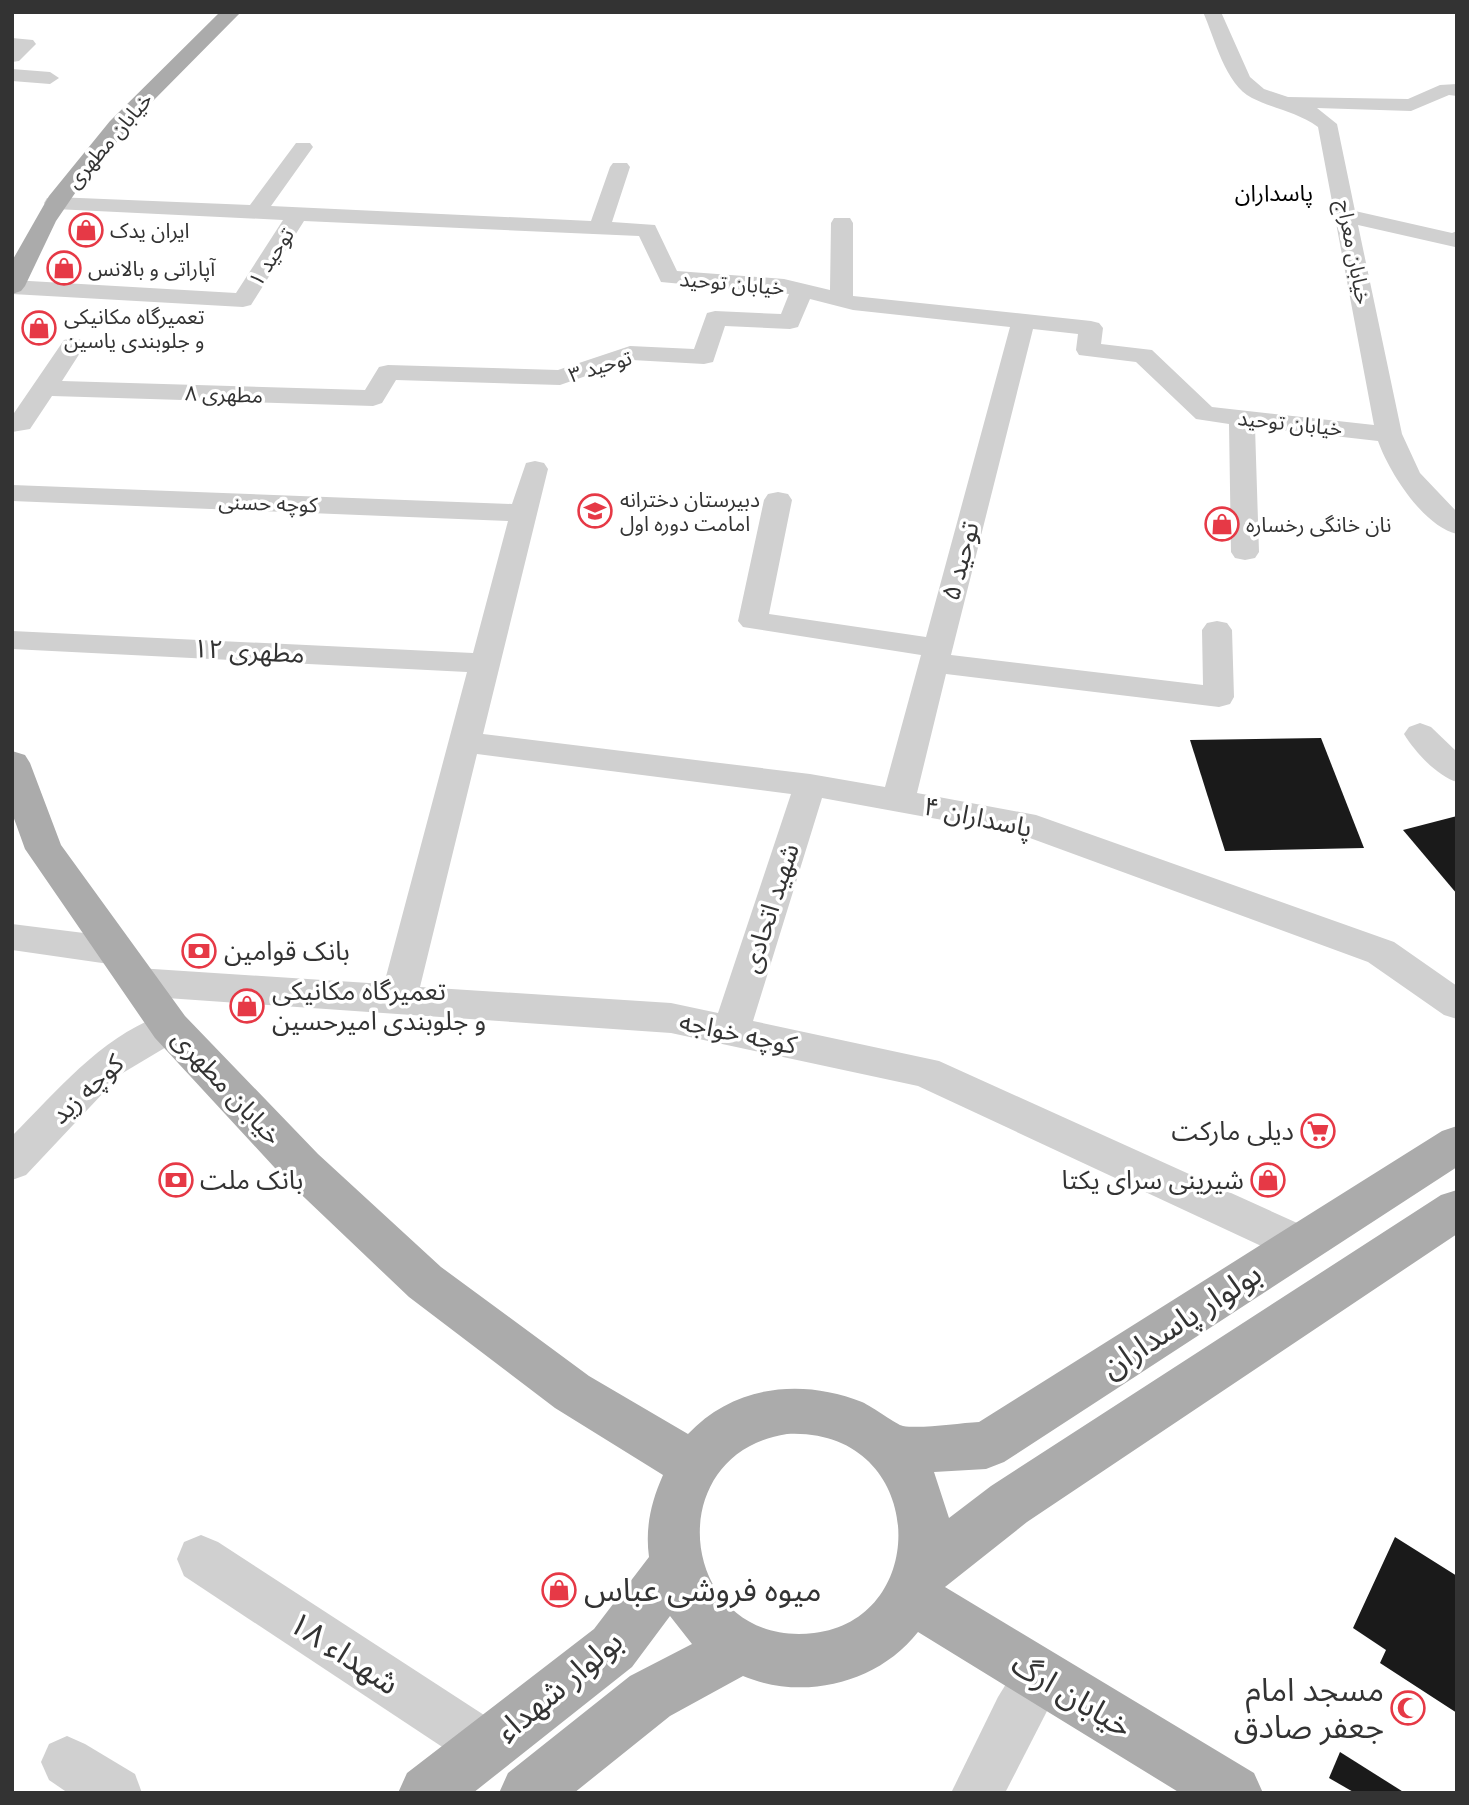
<svg xmlns="http://www.w3.org/2000/svg" width="1469" height="1805" font-family="Figtree,'Noto Sans Arabic',sans-serif">
<style>
.building{fill:#1a1a1a}
.lines{fill:none;stroke-linecap:round;stroke-linejoin:round}
.minor{fill:#d0d0d0;fill-rule:evenodd}
.major{fill:#ababab;fill-rule:evenodd}
.labels{text-anchor:middle;dominant-baseline:central;stroke-width:7;stroke-linejoin:round;paint-order:stroke}
.far-street-label{font-size:21px;fill:#333;stroke:#fff}
.far-poi-label{font-size:21px;fill:#333;stroke:#fff;text-anchor:start}
.far-neighbourhood-label{font-size:23px;fill:#000;stroke:#fff}
.street-label{font-size:26px;fill:#333;stroke:#fff}
.poi-label{font-size:26px;fill:#333;stroke:#fff;text-anchor:start}
.near-street-label{font-size:32px;fill:#333;stroke:#fff}
.near-poi-label{font-size:32px;fill:#333;stroke:#fff;text-anchor:start}
</style>
<rect width="100%" height="100%" fill="#fff"/>
<!-- building -->
<g class="building">
<path d="M1321 738 1364 848 1225 851 1190 740Z"/>
<path d="M1457 816V894L1403 830Z"/>
<path d="M1395 1537 1457 1576V1713L1380 1663 1386 1650 1353 1628Z"/>
<path d="M1340 1752 1405 1793H1355L1329 1778Z"/>
</g>
<g class="lines">
<!-- minor -->
<g class="minor">
<path d="M1203 12H1221L1250 77 1264 89 1288 97 1408 99 1440 85 1457 84V96L1449 95 1411 111 1317 108 1337 124 1355 211 1452 233 1457 231 1455 247 1358 225 1402 434 1420 473 1457 512V534C1423 526 1389 472 1378 441L1255 427 1259 552 1255 558 1245 560 1235 558 1231 552 1229 424 1196 419 1136 362 1079 355 1076 350 1078 334 1033 329 951 655 1203 685 1202 630 1207 623 1217 621 1227 623 1232 630 1234 697 1230 704 1219 707 946 674 917 793 1036 815 1394 942 1457 986V1019L1444 1015 1368 962 1019 834 822 798 753 1021 939 1061 1315 1231 1321 1244 1315 1257 1300 1262 1285 1257 918 1086 671 1033 138 996 125 992 120 982 125 972 138 968 384 984 467 672 12 649V631L473 653 508 521 12 501V485L512 504 526 463 535 461 544 463 548 469 483 734 810 774 885 787 921 655 743 627 738 621 764 500 768 494 778 492 788 494 792 500 769 614 926 637 1010 327 853 310 810 299 798 327 790 329 725 326 713 362 704 364 632 360 560 385 396 380 382 403 373 406 52 396 30 429 12 432V416L64 340 73 338 82 340 85 345 62 381 365 390 379 367 388 365 558 370 630 346 694 349 707 313 715 311 781 314 789 294 661 282 639 236 304 221 251 305 243 307 12 294V280L236 293 283 220 55 209 47 208 44 203 47 198 55 197 250 205 296 143H310L313 147 271 206 591 221 610 167 613 163H627L630 167 612 222 655 225 677 271 784 279 830 290 831 223 834 218H850L853 223V296L1091 321 1099 323 1103 328 1101 344 1152 350 1212 407 1374 425 1318 127C1297 112 1274 109 1252 98 1225 84 1215 39 1203 12ZM477 754 791 794 718 1013 671 1003 420 987Z"/>
<path d="M12 38 33 40 36 44 19 61 12 62Z"/>
<path d="M12 69 50 72 59 78 50 84 12 81Z"/>
<path d="M1420 723 1431 727 1457 752V782C1437 776 1415 752 1404 734L1409 727Z"/>
<path d="M12 924 116 937 129 941 134 951 129 961 116 965 12 950Z"/>
<path d="M170 1012 183 1017 189 1027 183 1037 121 1074 26 1175 12 1180V1136C60 1088 103 1034 170 1012Z"/>
<path d="M201 1535 218 1542 504 1728 512 1746 504 1764 486 1772 468 1764 184 1576 177 1559 184 1542Z"/>
<path d="M1040 1651 1058 1658 1065 1676 1005 1793H951L998 1697 1022 1658Z"/>
<path d="M67 1736 85 1744 135 1774 142 1793H68L49 1780 41 1762 49 1744Z"/>
</g>
<!-- major -->
<g class="major">
<path d="M220 12H241L147 107 84 180 56 221 25 286 21 291 12 294V261L49 196 110 121Z"/>
<path d="M12 751 25 755 30 763 61 845 185 1016 318 1154 441 1267 589 1376 688 1434C734 1385 802 1378 862 1402 873 1407 897 1425 903 1426 922 1429 959 1423 979 1422L1442 1131 1457 1126V1167L1004 1462 986 1469 934 1472 949 1518 991 1486 1441 1195 1457 1190V1234L1027 1522 945 1587 1254 1773 1263 1793H1180L918 1632C877 1684 803 1701 743 1676L670 1716 574 1793H499L508 1773 630 1676 692 1644 670 1616 632 1667 473 1793H398L407 1773 594 1629 649 1557C645 1528 651 1502 663 1475L555 1408 409 1297 286 1180 155 1038 25 849 12 813ZM787 1434C927 1427 934 1619 814 1633 680 1649 655 1454 787 1434Z"/>
</g>
</g>
<!-- icons -->
<defs>
<symbol id="shop-ring" viewBox="-11 -11 22 22"><circle r="9.5" fill="#fff" stroke="#e63946" stroke-width="1.5"/><path d="M-5-2.5h2.3a2.7 3.5 0 0 1 5.4 0H5L5.5 6h-11ZM-1.5-2.5h3a1.5 2.3 0 0 0-3 0Z" fill="#e63946"/></symbol>
<symbol id="school-ring" viewBox="-11 -11 22 22"><circle r="9.5" fill="#fff" stroke="#e63946" stroke-width="1.5"/><path d="M0-5L7-2L0 1L-7-2ZM-4 1L0 2.5L4 1V4Q0 6-4 4Z" fill="#e63946"/></symbol>
<symbol id="bank-ring" viewBox="-11 -11 22 22"><circle r="9.5" fill="#fff" stroke="#e63946" stroke-width="1.5"/><path d="M-6-4H6V4H-6ZM0-2.3a2.3 2.3 0 1 0 0 4.6a2.3 2.3 0 1 0 0-4.6Z" fill="#e63946"/></symbol>
<symbol id="supermarket-ring" viewBox="-11 -11 22 22"><circle r="9.5" fill="#fff" stroke="#e63946" stroke-width="1.5"/><path d="M-6-5.5h2.5l.6 2H6L4.5 2H-2.5L-4.4-4H-6ZM-1.5 3.2a1.3 1.3 0 1 0 .1 0ZM3 3.2a1.3 1.3 0 1 0 .1 0Z" fill="#e63946"/></symbol>
<symbol id="mosque-ring" viewBox="-11 -11 22 22"><circle r="9.5" fill="#fff" stroke="#e63946" stroke-width="1.5"/><path d="M3.5-4.9A6 6 0 1 0 3.5 4.9A5 5 0 1 1 3.5-4.9Z" fill="#e63946"/></symbol>
</defs>
<g fill-rule="evenodd">
<use href="#shop-ring" x="67" y="211" width="38" height="38"/>
<use href="#shop-ring" x="45" y="249" width="38" height="38"/>
<use href="#shop-ring" x="20" y="309" width="38" height="38"/>
<use href="#school-ring" x="576" y="492" width="38" height="38"/>
<use href="#shop-ring" x="1203" y="505" width="38" height="38"/>
<use href="#bank-ring" x="180" y="932" width="38" height="38"/>
<use href="#shop-ring" x="228" y="987" width="38" height="38"/>
<use href="#supermarket-ring" x="1299" y="1112" width="38" height="38"/>
<use href="#bank-ring" x="157" y="1161" width="38" height="38"/>
<use href="#shop-ring" x="1249" y="1161" width="38" height="38"/>
<use href="#shop-ring" x="540" y="1571" width="38" height="38"/>
<use href="#mosque-ring" x="1389" y="1689" width="38" height="38"/>
</g>
<g class="labels">
<!-- far-street labels -->
<g class="far-street-label">
<text transform="translate(109 140) rotate(-49)">خیابان مطهری</text>
<text transform="translate(1354 252) rotate(79)">خیابان معراج</text>
<text transform="translate(271 257) rotate(-57)">توحید ۱</text>
<text transform="translate(732 283) rotate(5)">خیابان توحید</text>
<text transform="translate(600 366) rotate(-17)">توحید ۳</text>
<text transform="translate(224 394) rotate(2)">مطهری ۸</text>
<text transform="translate(1290 423) rotate(6)">خیابان توحید</text>
<text transform="translate(268 503) rotate(2)">کوچه حسنی</text>
</g>
<!-- far-poi labels -->
<g class="far-poi-label">
<text x="110" y="230">ایران یدک</text>
<text x="88" y="268">آپاراتی و بالانس</text>
<text x="64" y="316">تعمیرگاه مکانیکی<tspan x="64" dy="24">و جلوبندی یاسین</tspan></text>
<text x="620" y="499">دبیرستان دخترانه<tspan x="620" dy="24">امامت دوره اول</tspan></text>
<text x="1246" y="524">نان خانگی رخساره</text>
</g>
<!-- far-neighbourhood labels -->
<g class="far-neighbourhood-label">
<text x="1274" y="193">پاسداران</text>
</g>
<!-- street labels -->
<g class="street-label">
<text transform="translate(960 561) rotate(-75)">توحید ۵</text>
<text transform="translate(249 651) rotate(3)">مطهری ۱۲</text>
<text transform="translate(978 817) rotate(12)">پاسداران ۴</text>
<text transform="translate(770 908) rotate(-72)">شهید اتحادی</text>
<text transform="translate(738 1033) rotate(12)">کوچه خواجه</text>
<text transform="translate(227 1087) rotate(47)">خیابان مطهری</text>
<text transform="translate(87 1089) rotate(-43)">کوچه زید</text>
</g>
<!-- poi labels -->
<g class="poi-label">
<text x="224" y="951">بانک قوامین</text>
<text x="272" y="991">تعمیرگاه مکانیکی<tspan x="272" dy="30">و جلوبندی امیرحسین</tspan></text>
<text x="1294" y="1131" text-anchor="end">دیلی مارکت</text>
<text x="200" y="1180">بانک ملت</text>
<text x="1244" y="1180" text-anchor="end">شیرینی سرای یکتا</text>
</g>
<!-- near-street labels -->
<g class="near-street-label">
<text transform="translate(1181 1320) rotate(-33)">بولوار پاسداران</text>
<text transform="translate(344 1653) rotate(33)">شهداء ۱۸</text>
<text transform="translate(559 1686) rotate(-40)">بولوار شهداء</text>
<text transform="translate(1072 1695) rotate(31)">خیابان ارگ</text>
</g>
<!-- near-poi labels -->
<g class="near-poi-label">
<text x="584" y="1590">میوه فروشی عباس</text>
<text x="1384" y="1690" text-anchor="end">مسجد امام<tspan x="1384" dy="37">جعفر صادق</tspan></text>
</g>
</g>
<!-- border -->
<rect width="1469" height="1805" fill="none" stroke="#333333" stroke-width="28"/>
</svg>
